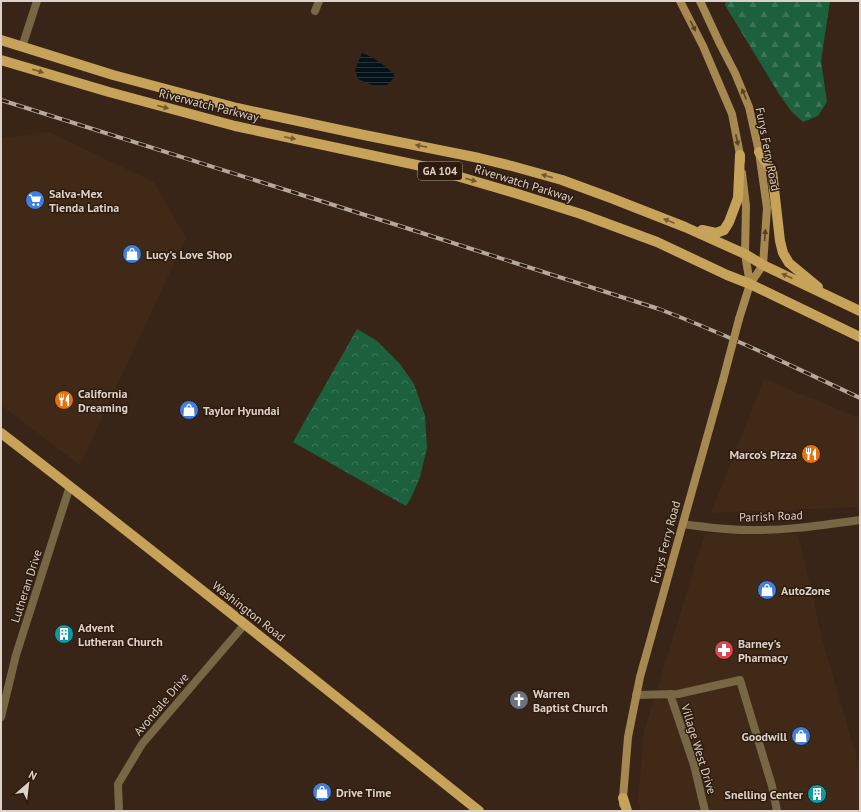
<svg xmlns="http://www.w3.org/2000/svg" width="861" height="812" font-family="'PT Sans',sans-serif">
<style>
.built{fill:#412917}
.forest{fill:url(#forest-firs)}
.park{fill:url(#park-crowns)}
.water{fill:url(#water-rules)}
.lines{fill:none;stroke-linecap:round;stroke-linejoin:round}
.street{stroke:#786745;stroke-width:8}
.secondary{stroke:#a58951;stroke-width:8}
.primary{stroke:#c7a359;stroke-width:10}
.rail-casing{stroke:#b7a89f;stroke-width:4}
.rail{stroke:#2d1c0e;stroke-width:2.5;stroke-dasharray:8;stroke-linecap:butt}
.secondary-bridge{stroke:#a58951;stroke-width:8}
.oneway{fill:#574225}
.oneway2{fill:#725930}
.labels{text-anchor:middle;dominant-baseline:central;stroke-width:3;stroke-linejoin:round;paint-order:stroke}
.shield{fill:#2d1c0e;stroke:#a99b91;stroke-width:1}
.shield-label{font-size:11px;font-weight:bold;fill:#ded1c9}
.street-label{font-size:12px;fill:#ded1c9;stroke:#2d1c0e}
.poi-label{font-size:12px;font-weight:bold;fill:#ded1c9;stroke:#2d1c0e;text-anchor:start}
</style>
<defs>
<pattern id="forest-firs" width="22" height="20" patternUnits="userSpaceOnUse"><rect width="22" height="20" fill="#1d603d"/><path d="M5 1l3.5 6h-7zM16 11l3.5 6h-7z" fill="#3d7658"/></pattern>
<pattern id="park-crowns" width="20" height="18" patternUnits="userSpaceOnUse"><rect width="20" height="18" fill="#1d603d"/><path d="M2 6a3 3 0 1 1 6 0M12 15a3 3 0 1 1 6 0" fill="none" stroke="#3d7658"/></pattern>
<pattern id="water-rules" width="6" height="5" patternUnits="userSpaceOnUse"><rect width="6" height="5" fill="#051219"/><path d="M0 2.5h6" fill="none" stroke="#293339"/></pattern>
</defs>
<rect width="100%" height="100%" fill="#382518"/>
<!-- built -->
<g class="built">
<path d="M49 132 154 182 186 238 80 465 1 405V138Z"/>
<path d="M764 379 860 418V507L711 513Z"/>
<path d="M705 533 798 534 823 642 860 769V811H641L638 800 644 732Z"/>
</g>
<!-- forest -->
<path class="forest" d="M726 1H830L821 61 827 102 818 116 803 122 791 111 779 94 725 5Z"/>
<!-- park -->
<path class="park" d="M357 329 377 341 400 364 414 384 425 416 427 448 420 477 411 498 406 506 293 442Z"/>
<!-- water -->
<path class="water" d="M362 53C374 57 384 65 394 74V78L387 85H372L358 79 355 70Z"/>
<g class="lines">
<!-- street -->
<g class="street">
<path d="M315 11 319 1"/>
<path d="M22 47 37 1"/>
<path d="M683 524C704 527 726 530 747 530 785 531 823 525 860 520"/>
<path d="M670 694 694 765 705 811"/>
<path d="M636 695 678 694 740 680 772 786 777 811"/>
<path d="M1 717 16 655 70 486"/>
<path d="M119 811 118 784 142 744 245 624"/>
</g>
<!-- secondary -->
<g class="secondary">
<path d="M680 1 703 46 732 114 741 160"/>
<path d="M700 1 720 44 735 73 749 107 759 152 767 208 763 265 750 284 739 319"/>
<path d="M742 173 746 206 745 254 750 284"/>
<path d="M623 804V798L628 737 640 677 723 380"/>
</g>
<!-- primary -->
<g class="primary">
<path d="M1 40 113 75 237 108 364 135 479 158 512 166 562 180 611 198 685 227 745 254 763 265 860 311"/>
<path d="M1 60 109 92 235 126 426 167 518 194 581 214 657 242 727 275 750 284 860 337"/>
<path d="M759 152 772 171 780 241 783 253 789 263 818 287"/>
<path d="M702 230 716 233 724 230 729 222 738 198 740 155"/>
<path d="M1 433C162 557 320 684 479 811"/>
<path d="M623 798 627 811"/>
</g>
<defs>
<path id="rail" d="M1 100 400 226 659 309C728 335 794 367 860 398"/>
</defs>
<!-- rail casing -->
<use href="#rail" class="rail-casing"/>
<!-- rail -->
<use href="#rail" class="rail"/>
<!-- secondary-bridge -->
<path class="secondary-bridge" d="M723 380 739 319"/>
</g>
<!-- one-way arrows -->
<defs><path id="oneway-solid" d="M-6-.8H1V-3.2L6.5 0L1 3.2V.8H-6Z"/></defs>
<g class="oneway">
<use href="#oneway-solid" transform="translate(693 26) rotate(63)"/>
<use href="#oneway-solid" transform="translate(744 94) rotate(-112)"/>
<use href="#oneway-solid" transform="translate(737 140) rotate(78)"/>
<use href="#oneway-solid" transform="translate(765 235) rotate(-86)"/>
</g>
<g class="oneway2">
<use href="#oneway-solid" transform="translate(38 71) rotate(17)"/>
<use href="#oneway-solid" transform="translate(163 107) rotate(15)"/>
<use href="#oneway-solid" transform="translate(290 138) rotate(12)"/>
<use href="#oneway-solid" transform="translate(421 146) rotate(-169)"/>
<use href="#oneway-solid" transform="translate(547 176) rotate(-164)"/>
<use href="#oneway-solid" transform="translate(471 180) rotate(16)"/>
<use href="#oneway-solid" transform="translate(669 221) rotate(-158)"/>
<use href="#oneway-solid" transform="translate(787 276) rotate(-155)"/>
</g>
<!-- icons -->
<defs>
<symbol id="supermarket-disc" viewBox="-11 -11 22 22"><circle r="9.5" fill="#3f7fe0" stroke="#2d1c0e"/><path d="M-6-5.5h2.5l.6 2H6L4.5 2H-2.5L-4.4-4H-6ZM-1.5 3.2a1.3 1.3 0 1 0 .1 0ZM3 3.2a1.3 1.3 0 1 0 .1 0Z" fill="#fff"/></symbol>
<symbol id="shop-disc" viewBox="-11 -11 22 22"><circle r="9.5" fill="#3f7fe0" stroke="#2d1c0e"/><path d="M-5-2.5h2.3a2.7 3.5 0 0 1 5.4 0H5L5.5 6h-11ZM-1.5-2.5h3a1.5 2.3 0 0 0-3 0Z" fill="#fff"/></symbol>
<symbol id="restaurant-disc" viewBox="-11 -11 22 22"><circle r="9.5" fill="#e8710a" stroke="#2d1c0e"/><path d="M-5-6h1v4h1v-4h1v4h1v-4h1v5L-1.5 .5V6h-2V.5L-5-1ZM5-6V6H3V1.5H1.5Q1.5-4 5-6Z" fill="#fff"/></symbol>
<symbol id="building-disc" viewBox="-11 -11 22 22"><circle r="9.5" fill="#0f9aa8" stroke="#2d1c0e"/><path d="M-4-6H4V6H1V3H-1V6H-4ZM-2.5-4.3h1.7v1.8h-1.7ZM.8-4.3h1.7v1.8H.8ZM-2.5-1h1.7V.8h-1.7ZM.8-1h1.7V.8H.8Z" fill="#fff"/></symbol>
<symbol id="pharmacy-disc" viewBox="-11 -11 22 22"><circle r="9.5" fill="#e0444e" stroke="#2d1c0e"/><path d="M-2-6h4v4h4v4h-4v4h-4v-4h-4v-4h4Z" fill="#fff"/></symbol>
<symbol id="church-disc" viewBox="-11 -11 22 22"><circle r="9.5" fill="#6b7280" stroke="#2d1c0e"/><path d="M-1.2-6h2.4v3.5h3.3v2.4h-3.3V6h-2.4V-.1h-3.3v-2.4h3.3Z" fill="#fff"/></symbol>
</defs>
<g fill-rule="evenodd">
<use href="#supermarket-disc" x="24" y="189" width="22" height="22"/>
<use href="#shop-disc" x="121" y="243" width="22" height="22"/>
<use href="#restaurant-disc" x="53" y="389" width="22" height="22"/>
<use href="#shop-disc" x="178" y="399" width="22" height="22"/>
<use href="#restaurant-disc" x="800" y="443" width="22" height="22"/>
<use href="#shop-disc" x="756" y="579" width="22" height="22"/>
<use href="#building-disc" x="53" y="623" width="22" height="22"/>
<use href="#pharmacy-disc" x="713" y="639" width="22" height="22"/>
<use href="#church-disc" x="508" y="689" width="22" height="22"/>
<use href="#shop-disc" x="790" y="725" width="22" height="22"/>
<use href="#shop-disc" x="311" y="781" width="22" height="22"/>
<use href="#building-disc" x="806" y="783" width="22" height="22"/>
</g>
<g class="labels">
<!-- shield labels -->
<rect class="shield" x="418" y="162" width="44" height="18" rx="3"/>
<g class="shield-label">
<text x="440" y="171">GA 104</text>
</g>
<!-- street labels -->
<g class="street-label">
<text transform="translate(209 105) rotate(14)">Riverwatch Parkway</text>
<text transform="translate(768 149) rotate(79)">Furys Ferry Road</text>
<text transform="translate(524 183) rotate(17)">Riverwatch Parkway</text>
<text transform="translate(771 516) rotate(-2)">Parrish Road</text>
<text transform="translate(665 542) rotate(-75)">Furys Ferry Road</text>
<text transform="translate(26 586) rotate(-72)">Lutheran Drive</text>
<text transform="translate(249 611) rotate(38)">Washington Road</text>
<text transform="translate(161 704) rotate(-50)">Avondale Drive</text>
<text transform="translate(699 749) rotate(73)">Village West Drive</text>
</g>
<!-- poi labels -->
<g class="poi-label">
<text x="49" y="193">Salva-Mex<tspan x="49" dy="14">Tienda Latina</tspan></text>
<text x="146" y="254">Lucy's Love Shop</text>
<text x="78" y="393">California<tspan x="78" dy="14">Dreaming</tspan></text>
<text x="203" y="410">Taylor Hyundai</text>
<text x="797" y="454" text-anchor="end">Marco's Pizza</text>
<text x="781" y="590">AutoZone</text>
<text x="78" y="627">Advent<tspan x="78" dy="14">Lutheran Church</tspan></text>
<text x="738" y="643">Barney's<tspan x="738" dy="14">Pharmacy</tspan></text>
<text x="533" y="693">Warren<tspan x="533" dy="14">Baptist Church</tspan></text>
<text x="787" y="736" text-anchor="end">Goodwill</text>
<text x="336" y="792">Drive Time</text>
<text x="803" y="794" text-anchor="end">Snelling Center</text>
</g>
</g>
<!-- border -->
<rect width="861" height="812" fill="none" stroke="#ded1c9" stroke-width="4"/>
<!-- north arrow -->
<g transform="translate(28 784) rotate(28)" stroke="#2d1c0e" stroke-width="3" paint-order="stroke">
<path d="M0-3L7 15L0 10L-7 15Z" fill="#ded1c9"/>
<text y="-6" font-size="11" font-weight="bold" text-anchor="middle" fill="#ded1c9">N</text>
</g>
</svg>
